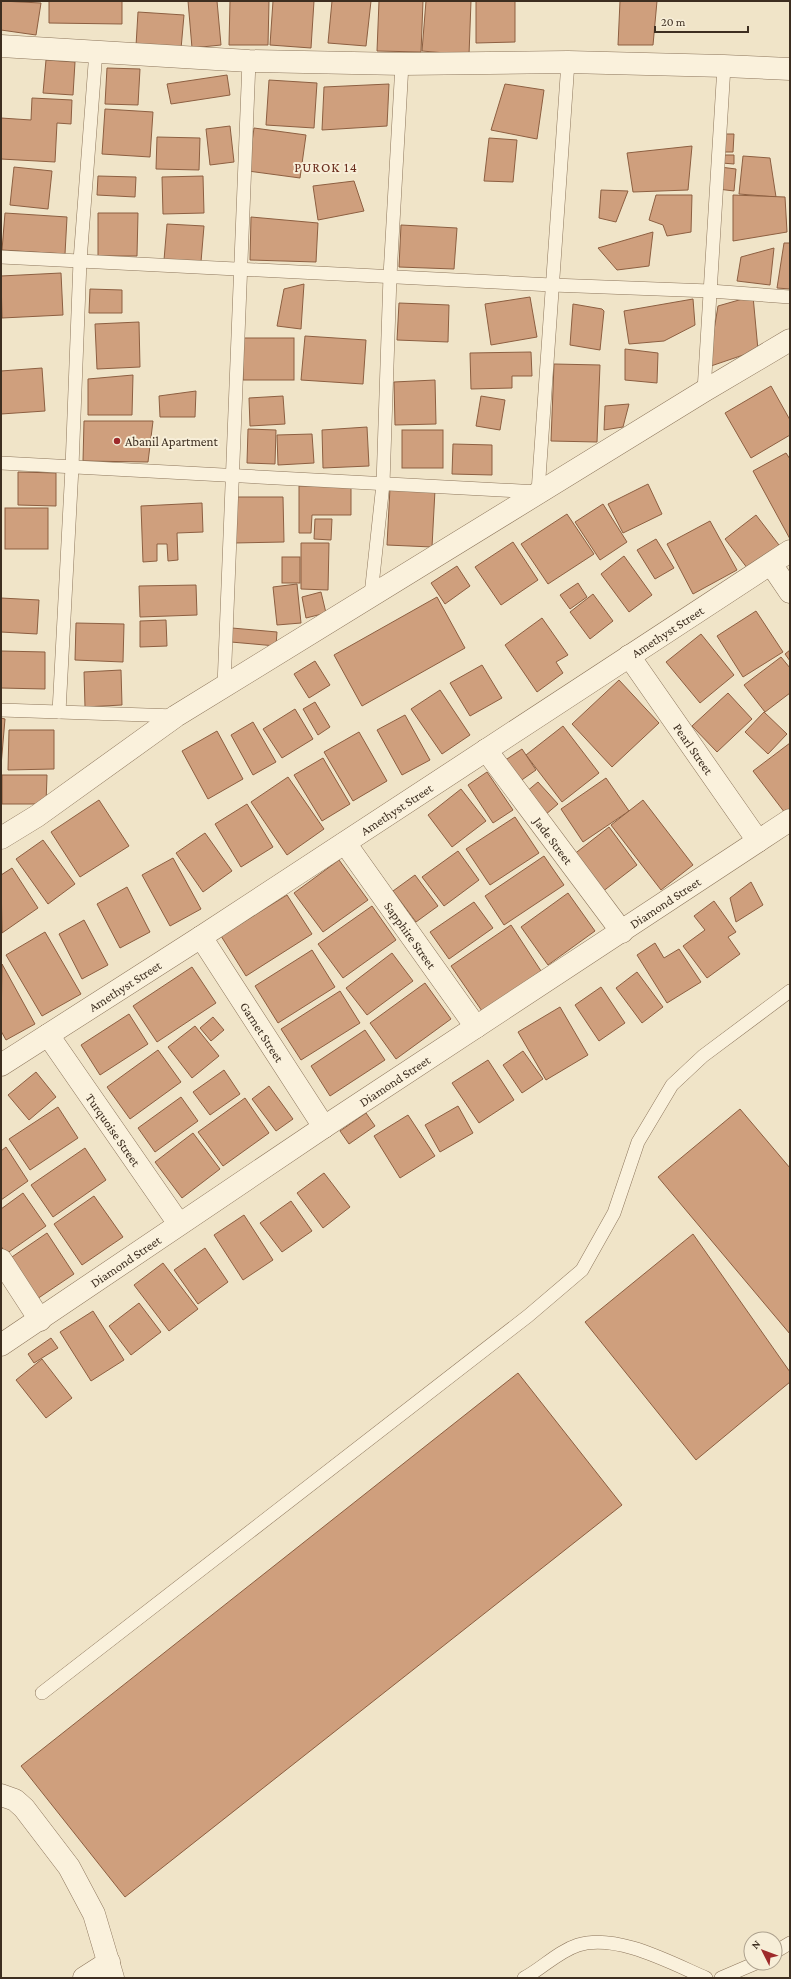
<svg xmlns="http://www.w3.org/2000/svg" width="791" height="1979" font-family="'Crimson Pro',serif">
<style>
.building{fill:#cf9f7d;stroke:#8d5f41}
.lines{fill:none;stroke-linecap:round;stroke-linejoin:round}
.service-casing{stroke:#8d765c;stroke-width:14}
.minor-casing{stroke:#8d765c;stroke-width:23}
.service{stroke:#faf1dc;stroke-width:13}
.minor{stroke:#faf1dc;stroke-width:22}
.poi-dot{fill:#9e2a2b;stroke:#f7eed8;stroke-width:1.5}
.labels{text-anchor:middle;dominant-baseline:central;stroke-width:4;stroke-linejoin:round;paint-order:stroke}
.poi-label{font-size:13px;fill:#3d2e20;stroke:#f7eed8;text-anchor:start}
.street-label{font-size:13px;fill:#3d2e20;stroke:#f7eed8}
.neighbourhood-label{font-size:14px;letter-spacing:1px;fill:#6b2e1e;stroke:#f7eed8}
</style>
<rect width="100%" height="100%" fill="#f0e4c8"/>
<!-- building -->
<g class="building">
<path d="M1 1 41 3 36 35 1 30Z"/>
<path d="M49 1H122V24L49 23Z"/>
<path d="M188 1H217L221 45 192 48Z"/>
<path d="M230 1H269L268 45H229Z"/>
<path d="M273 1H314L311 48 270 45Z"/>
<path d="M332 1H371L366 46 328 43Z"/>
<path d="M379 1H423L421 52 377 51Z"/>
<path d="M426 1H471L469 55 422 51Z"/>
<path d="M476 1H515V42L476 43Z"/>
<path d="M620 1H657L653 45H618Z"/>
<path d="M138 12 184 15 181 49 136 46Z"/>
<path d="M46 60 75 62 73 95 43 93Z"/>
<path d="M107 68 140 69 138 105 105 104Z"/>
<path d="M227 75 230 95 171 104 167 84Z"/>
<path d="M269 80 317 83 314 128 266 125Z"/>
<path d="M389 84 387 126 322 130 324 87Z"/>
<path d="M505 84 544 90 537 139 491 130Z"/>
<path d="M32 98 72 100 71 124 57 123 55 162 1 159V118L31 120Z"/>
<path d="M105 109 153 112 150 157 102 154Z"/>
<path d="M230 126 234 162 210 165 206 129Z"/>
<path d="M254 128 306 135 300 178 248 171Z"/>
<path d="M723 134H734L733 152H724Z"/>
<path d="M157 137 200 138 199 170 156 169Z"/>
<path d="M489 138 517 140 513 182 484 181Z"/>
<path d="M692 146 688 190 633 192 627 153Z"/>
<path d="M722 155H734V164L722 163Z"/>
<path d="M743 156 770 158 776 197 739 194Z"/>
<path d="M14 167 52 171 48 209 10 205Z"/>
<path d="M720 167 736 169 734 191 718 189Z"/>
<path d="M98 176 136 177 135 197 97 195Z"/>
<path d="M203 176 204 213 163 214 162 177Z"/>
<path d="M354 181 364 211 318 220 313 186Z"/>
<path d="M601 190 628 191 616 222 599 218Z"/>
<path d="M656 195H692L691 232 667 236 663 225 649 220Z"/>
<path d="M733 195 785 197 787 232 733 241Z"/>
<path d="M5 213 67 217 65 254 2 250Z"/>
<path d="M98 213H138L137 256H98Z"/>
<path d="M251 217 318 223 316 262 250 260Z"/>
<path d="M167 224 204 226 201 262 164 260Z"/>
<path d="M401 225 457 228 454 269 399 267Z"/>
<path d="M653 232 649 266 617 270 598 248Z"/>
<path d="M784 243H790V289L777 288Z"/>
<path d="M774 248 770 285 737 281 741 257Z"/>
<path d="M61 273 63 315 2 318 1 276Z"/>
<path d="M304 284 301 329 277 326 284 289Z"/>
<path d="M90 289 122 290V313H89Z"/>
<path d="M753 296 758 350 708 367 718 306Z"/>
<path d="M530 297 537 337 491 345 485 304Z"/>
<path d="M693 299 695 325 664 341 629 344 624 311Z"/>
<path d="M399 303 449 305 448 342 397 340Z"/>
<path d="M573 304 602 309 604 311 600 350 570 345Z"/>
<path d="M139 322 140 367 97 369 95 324Z"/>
<path d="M305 336 366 340 363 384 301 380Z"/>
<rect x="243" y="338" width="51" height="42"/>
<path d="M625 349 658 353 657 383 625 380Z"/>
<path d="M531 352 532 376H512V388L471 389 470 353Z"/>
<path d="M554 364 600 365 597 442 551 441Z"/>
<path d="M42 368 45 411 1 414V371Z"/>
<path d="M133 375 132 415H88V379Z"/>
<path d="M435 380 436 424 395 425 394 382Z"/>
<path d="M771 386 790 420V435L751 458 725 413Z"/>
<path d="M196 391 195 417H160L159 396Z"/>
<path d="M283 396 285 424 250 426 249 398Z"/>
<path d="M481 396 505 400 500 430 476 426Z"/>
<path d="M629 404 623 427 604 430 605 406Z"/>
<path d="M84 421H153L148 462 83 461Z"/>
<path d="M367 427 369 466 323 468 322 430Z"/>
<path d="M248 429 276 430 275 464 247 463Z"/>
<rect x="402" y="430" width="41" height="38"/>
<path d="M312 434 314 463 278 465 277 435Z"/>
<path d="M453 444 492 445V475L452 474Z"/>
<path d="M786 453 790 459V539L753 471Z"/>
<path d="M18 472 56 473V506L18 505Z"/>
<path d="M648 484 662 514 623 533 608 504Z"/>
<path d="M299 486H351V515H312L311 533H299Z"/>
<path d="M390 488 435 490 432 547 387 545Z"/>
<path d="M235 497H283L284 542 234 543Z"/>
<path d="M202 503 203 532 177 533 178 560 168 561 167 544H157V561L143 562 141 506Z"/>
<path d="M603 504 627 542 600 560 575 522Z"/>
<rect x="5" y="508" width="43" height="41"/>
<path d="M567 514 594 554 548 584 521 544Z"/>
<path d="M756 515 779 545 748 569 725 539Z"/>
<path d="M315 519H332L331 540 314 539Z"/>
<path d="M710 521 737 570 693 594 667 544Z"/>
<path d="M656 539 674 568 655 579 637 550Z"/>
<path d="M513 542 538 580 501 605 475 567Z"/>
<path d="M301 543H329L328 590 301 589Z"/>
<path d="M624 556 652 595 629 612 601 574Z"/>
<rect x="282" y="557" width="18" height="26"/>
<path d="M457 566 470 586 445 604 431 583Z"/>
<path d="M578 583 587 597 570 609 560 595Z"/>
<path d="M297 584 301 623 277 625 273 587Z"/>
<path d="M196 585 197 615 140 617 139 586Z"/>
<path d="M321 592 326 613 306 618 302 597Z"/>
<path d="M593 594 613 621 590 639 570 612Z"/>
<path d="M437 597 465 648 362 706 334 655Z"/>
<path d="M1 598 39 600 37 634 1 632Z"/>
<path d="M756 611 783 652 743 677 717 636Z"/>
<path d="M542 618 568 655 556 662 563 673 537 692 505 645Z"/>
<path d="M166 620 167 646 140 647V621Z"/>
<path d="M76 623 124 624 123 662 75 660Z"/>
<path d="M232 628 277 632 276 646 231 642Z"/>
<path d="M701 634 734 675 700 703 666 662Z"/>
<path d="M790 650V661L785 654Z"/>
<path d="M1 651 45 652V689L1 688Z"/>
<path d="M781 657 790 668V693L765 712 744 685Z"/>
<path d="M315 661 330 685 309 698 294 674Z"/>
<path d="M482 665 502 698 470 716 450 683Z"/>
<path d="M121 670 122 705 85 707 84 672Z"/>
<path d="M619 680 659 723 612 767 572 724Z"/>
<path d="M440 690 470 735 442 754 411 709Z"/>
<path d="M728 693 752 719 717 752 692 726Z"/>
<path d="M315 702 330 727 318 735 303 709Z"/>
<path d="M295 709 313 739 282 758 263 729Z"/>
<path d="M764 712 787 734 768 754 745 732Z"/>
<path d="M405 715 430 760 402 775 377 730Z"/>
<path d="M1 718 5 719 1 766Z"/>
<path d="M253 722 276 762 253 775 231 735Z"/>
<path d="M563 726 599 773 562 802 526 755Z"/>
<path d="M9 730H54V769L8 770Z"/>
<path d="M217 731 243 779 208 799 182 751Z"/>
<path d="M359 732 387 781 353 801 324 752Z"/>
<path d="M790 743V809L785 813 753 771Z"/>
<path d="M522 749 536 770 516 784 501 763Z"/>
<path d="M323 758 350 804 322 821 294 775Z"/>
<path d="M487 772 513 810 493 823 468 785Z"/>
<path d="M2 775H47L46 804H2Z"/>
<path d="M288 777 324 829 287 855 251 802Z"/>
<path d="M606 778 629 811 583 842 561 809Z"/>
<path d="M538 782 558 804 545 815 526 792Z"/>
<path d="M461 789 486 821 452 847 428 815Z"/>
<path d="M99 800 129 846 80 877 51 832Z"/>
<path d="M643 800 693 865 661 890 611 825Z"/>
<path d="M247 804 273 847 241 867 215 824Z"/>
<path d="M515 817 539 853 490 885 466 849Z"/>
<path d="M609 827 637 865 602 892 573 855Z"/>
<path d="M205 833 232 871 203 892 176 853Z"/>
<path d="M43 840 75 884 48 904 16 859Z"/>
<path d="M458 851 479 880 444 906 422 877Z"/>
<path d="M544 856 564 885 504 925 485 896Z"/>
<path d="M173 858 201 909 170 926 142 875Z"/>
<path d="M339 860 368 900 323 932 294 893Z"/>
<path d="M12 868 38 908 2 933 1 875Z"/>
<path d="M415 875 438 906 416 922 393 891Z"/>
<path d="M751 882 763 905 736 922 730 898Z"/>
<path d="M127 887 150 932 120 948 97 904Z"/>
<path d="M568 893 595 931 548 965 521 927Z"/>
<path d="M287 895 312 934 246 976 221 936Z"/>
<path d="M714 901 736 932 728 937 740 954 707 978 683 946 705 930 694 916Z"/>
<path d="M474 902 493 928 449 959 430 932Z"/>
<path d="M372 906 396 940 343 978 318 944Z"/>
<path d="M84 920 108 965 82 979 59 934Z"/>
<path d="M511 925 541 971 482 1011 451 966Z"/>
<path d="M45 932 81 994 42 1016 6 955Z"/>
<path d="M655 943 664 958 679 949 701 982 667 1003 637 955Z"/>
<path d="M312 950 335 987 278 1023 255 986Z"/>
<path d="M392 953 413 981 367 1015 346 988Z"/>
<path d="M2 964 35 1024 6 1040 1 1031Z"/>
<path d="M192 967 216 1003 157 1042 133 1006Z"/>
<path d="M637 972 663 1007 642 1023 616 988Z"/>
<path d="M425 983 451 1019 396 1059 370 1023Z"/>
<path d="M601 987 625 1023 599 1041 575 1005Z"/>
<path d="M340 991 360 1023 301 1060 281 1029Z"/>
<path d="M560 1007 588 1055 546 1080 518 1032Z"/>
<path d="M129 1014 148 1044 100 1075 81 1045Z"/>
<path d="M213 1017 224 1030 211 1041 200 1028Z"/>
<path d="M195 1026 219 1056 192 1078 168 1047Z"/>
<path d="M365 1030 385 1060 330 1096 311 1066Z"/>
<path d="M158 1050 181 1082 130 1119 107 1087Z"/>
<path d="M523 1051 543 1079 522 1093 503 1065Z"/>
<path d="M488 1060 514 1100 479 1123 452 1083Z"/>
<path d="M224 1070 240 1094 210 1115 193 1092Z"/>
<path d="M36 1072 56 1097 29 1120 8 1095Z"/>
<path d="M269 1086 293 1119 276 1131 252 1099Z"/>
<path d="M181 1097 198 1121 155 1152 138 1128Z"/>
<path d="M245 1098 269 1133 223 1166 198 1132Z"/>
<path d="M458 1106 473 1133 440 1152 425 1125Z"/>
<path d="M58 1107 78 1138 30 1170 9 1139Z"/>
<path d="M740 1109 790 1168V1334L658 1177Z"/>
<path d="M366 1113 375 1126 349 1144 340 1131Z"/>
<path d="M408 1115 435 1156 400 1178 374 1136Z"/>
<path d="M193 1133 220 1169 182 1198 155 1162Z"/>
<path d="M6 1147 28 1181 1 1200V1151Z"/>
<path d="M85 1148 106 1180 53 1217 31 1185Z"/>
<path d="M324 1173 350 1207 323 1228 297 1193Z"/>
<path d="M23 1193 46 1226 6 1254 1 1246V1209Z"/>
<path d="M94 1196 123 1237 82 1265 54 1224Z"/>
<path d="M291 1201 312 1231 282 1252 260 1223Z"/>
<path d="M244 1215 273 1260 243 1280 214 1235Z"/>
<path d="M47 1233 74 1274 37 1299 9 1259Z"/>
<path d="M693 1234 790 1372V1382L696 1460 585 1322Z"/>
<path d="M205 1248 228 1282 198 1304 174 1270Z"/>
<path d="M163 1263 198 1309 169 1331 134 1285Z"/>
<path d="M139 1303 161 1332 131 1355 109 1326Z"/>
<path d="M93 1311 124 1360 91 1381 60 1332Z"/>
<path d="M51 1338 58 1348 34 1363 28 1354Z"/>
<path d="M42 1359 72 1398 46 1418 16 1380Z"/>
<path d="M518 1373 622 1505 125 1897 21 1766Z"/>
</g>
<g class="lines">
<defs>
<g id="service">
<path d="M1 257 552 285 710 291 790 297"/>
<path d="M704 391 724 66"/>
<path d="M1 463 538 492 568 62"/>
<path d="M371 595 383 484 390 276 402 64"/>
<path d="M224 686 249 61"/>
<path d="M1 710 176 716"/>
<path d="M59 712 72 467 80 261 96 51"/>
<path d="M42 1693 528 1316 582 1270 614 1213 638 1142 672 1085 703 1056 790 991"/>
<path d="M775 1952 790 1943"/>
<path d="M524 1978C543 1968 557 1952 578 1945 617 1933 671 1963 706 1978"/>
<path d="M721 1978 756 1963"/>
</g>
<g id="minor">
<path d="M1 46 249 61 402 64 568 62 724 66 790 69"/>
<path d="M771 564 790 592"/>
<path id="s1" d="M629 656 758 841"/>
<path id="s2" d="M486 750 622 932"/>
<path d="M1 838 37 816 176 716 704 391 790 340"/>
<path id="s3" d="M345 843 476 1027"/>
<path id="s4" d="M201 937 324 1127"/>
<path id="s5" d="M48 1035 179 1224"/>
<path id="s6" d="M1 1065 201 937 790 551"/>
<path d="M1 1260 40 1320"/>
<path id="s7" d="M1 1345 324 1127 790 820"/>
<path d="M1 1795 15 1800 24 1808 69 1867 94 1914 113 1978"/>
<path d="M84 1978 109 1962"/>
</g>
</defs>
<!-- service casing -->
<use href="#service" class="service-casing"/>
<!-- minor casing -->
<use href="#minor" class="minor-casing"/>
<!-- service -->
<use href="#service" class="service"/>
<!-- minor -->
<use href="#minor" class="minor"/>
</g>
<!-- markers -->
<circle class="poi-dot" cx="117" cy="441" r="4"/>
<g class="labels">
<!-- poi labels -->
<g class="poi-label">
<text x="125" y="441">Abanil Apartment</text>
</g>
<!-- street labels -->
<g class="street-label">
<text stroke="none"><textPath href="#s6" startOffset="795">Amethyst Street</textPath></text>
<text stroke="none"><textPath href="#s1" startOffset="113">Pearl Street</textPath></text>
<text stroke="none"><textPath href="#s6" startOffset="471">Amethyst Street</textPath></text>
<text stroke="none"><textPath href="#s2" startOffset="113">Jade Street</textPath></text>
<text stroke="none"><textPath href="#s7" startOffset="798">Diamond Street</textPath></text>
<text stroke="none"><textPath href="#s3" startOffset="113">Sapphire Street</textPath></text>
<text stroke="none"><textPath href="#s6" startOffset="147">Amethyst Street</textPath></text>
<text stroke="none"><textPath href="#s4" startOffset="113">Garnet Street</textPath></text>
<text stroke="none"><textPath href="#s7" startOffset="474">Diamond Street</textPath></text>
<text stroke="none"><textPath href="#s5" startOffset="115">Turquoise Street</textPath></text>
<text stroke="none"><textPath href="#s7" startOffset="150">Diamond Street</textPath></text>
</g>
<!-- neighbourhood labels -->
<g class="neighbourhood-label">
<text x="326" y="167">PUROK 14</text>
</g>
</g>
<!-- border -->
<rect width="791" height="1979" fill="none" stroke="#3d2e20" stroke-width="4"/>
<!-- north arrow -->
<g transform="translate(763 1951) rotate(312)"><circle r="19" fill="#f7eed8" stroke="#ada18e"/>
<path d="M0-3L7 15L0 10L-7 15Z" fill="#9e2a2b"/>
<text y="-6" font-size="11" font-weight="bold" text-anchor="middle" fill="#3d2e20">N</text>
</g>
<!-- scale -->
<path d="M655 26v6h93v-6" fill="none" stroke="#3d2e20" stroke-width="2"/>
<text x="661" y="26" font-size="12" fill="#3d2e20" stroke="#f7eed8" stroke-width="3" paint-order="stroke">20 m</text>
</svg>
